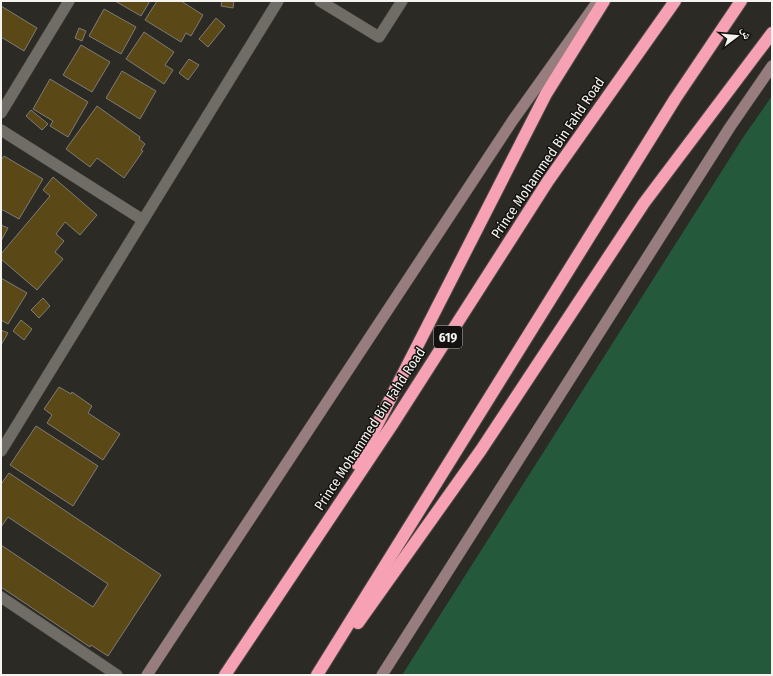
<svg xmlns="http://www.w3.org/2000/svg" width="773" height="676" font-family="'Fira Sans Condensed','Noto Naskh Arabic',sans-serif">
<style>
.green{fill:#24593b}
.building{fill:#5a4816;stroke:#7f7c76}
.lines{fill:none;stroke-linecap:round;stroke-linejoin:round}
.minor-casing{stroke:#4a4844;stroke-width:12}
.secondary-casing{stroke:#4a4844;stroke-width:12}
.motorway-casing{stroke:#4a4844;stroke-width:14}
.minor{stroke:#706d67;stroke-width:11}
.secondary{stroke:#987d7e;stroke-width:11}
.motorway{stroke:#f6a1b4;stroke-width:12}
.labels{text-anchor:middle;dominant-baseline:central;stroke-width:3;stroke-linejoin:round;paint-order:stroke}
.shield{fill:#131210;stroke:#b0b0ad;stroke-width:1}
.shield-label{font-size:13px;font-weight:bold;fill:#f4f3f0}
.street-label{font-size:14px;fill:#f4f3f0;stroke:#131210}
</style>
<rect width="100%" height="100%" fill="#2c2a25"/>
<!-- green -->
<path class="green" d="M772 96V675H402L744 136Z"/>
<!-- building -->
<g class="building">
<path d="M115 1H150L141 16Z"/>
<path d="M157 1H181L203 15 191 36 186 33 181 42 145 20Z"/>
<path d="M222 1H234L233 8 221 6Z"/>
<path d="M1 6 37 28 24 51 1 37Z"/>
<path d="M104 9 136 27 121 54 89 36Z"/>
<path d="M216 18 225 26 208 47 199 39Z"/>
<path d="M79 28 86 31 82 41 75 38Z"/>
<path d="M144 32 174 52 165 65 173 70 164 84 126 59Z"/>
<path d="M81 45 110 62 92 92 63 75Z"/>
<path d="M189 59 199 65 188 80 179 73Z"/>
<path d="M122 71 156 91 140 119 106 98Z"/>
<path d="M50 79 88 102 68 137 50 126 53 121 33 109Z"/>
<path d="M97 106 140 137 139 139 145 144 141 150 143 151 124 178 97 158 90 167 66 149Z"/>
<path d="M31 110 48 124 42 130 26 116Z"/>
<path d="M4 156 43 179 19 219 1 209V160Z"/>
<path d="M53 177 97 215 80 235 65 222 56 234 64 241 55 252 63 259 37 290 1 259V254L50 196 43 190Z"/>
<path d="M1 225 8 228 1 241Z"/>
<path d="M1 278 27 293 8 324 1 320Z"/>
<path d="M43 298 50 306 39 318 31 310Z"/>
<path d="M21 320 32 329 24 340 13 331Z"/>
<path d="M1 330 8 333 1 345Z"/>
<path d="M59 387 71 394 72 392 92 406 88 413 120 434 103 460 47 423 52 415 44 409Z"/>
<path d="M36 426 98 466 73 506 10 465Z"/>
<path d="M9 473 161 575 108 656 91 645 90 647 1 587V545L93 607 108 584 8 517 1 527V484Z"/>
</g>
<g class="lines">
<defs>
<g id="minor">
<path d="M320 1 379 37 402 1"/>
<path d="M1 113 69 1"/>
<path d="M1 130 143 220"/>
<path d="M1 451 278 1"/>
<path d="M1 597 117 675"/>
</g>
<g id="secondary">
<path d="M147 675 513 120 598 1"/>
<path d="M382 675 730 127 772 66"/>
</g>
<g id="motorway">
<path d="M357 464 546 94 604 1"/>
<path d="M358 623 481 450 644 203 772 33"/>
<path d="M225 675 392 425 548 181 675 1"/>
<path d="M317 675 675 99 741 1"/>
</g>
</defs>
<!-- minor casing -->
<use href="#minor" class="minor-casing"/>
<!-- secondary casing -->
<use href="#secondary" class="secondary-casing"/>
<!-- motorway casing -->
<use href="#motorway" class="motorway-casing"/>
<!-- minor -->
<use href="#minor" class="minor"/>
<!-- secondary -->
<use href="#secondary" class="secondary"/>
<!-- motorway -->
<use href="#motorway" class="motorway"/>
</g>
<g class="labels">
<!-- shield labels -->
<rect class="shield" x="434" y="326" width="28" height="22" rx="3"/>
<g class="shield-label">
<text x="448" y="337">619</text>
</g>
<!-- street labels -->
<g class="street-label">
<text transform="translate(548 158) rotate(-56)">Prince Mohammed Bin Fahd Road</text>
<text transform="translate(370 429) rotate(-57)">Prince Mohammed Bin Fahd Road</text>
</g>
</g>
<!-- border -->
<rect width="773" height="676" fill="none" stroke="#f4f3f0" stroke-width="4"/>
<!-- north arrow -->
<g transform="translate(737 36) rotate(74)" stroke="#131210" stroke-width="3" paint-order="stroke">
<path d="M0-3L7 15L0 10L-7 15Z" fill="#f4f3f0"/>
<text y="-6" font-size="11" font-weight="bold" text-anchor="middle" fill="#f4f3f0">ش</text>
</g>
</svg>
